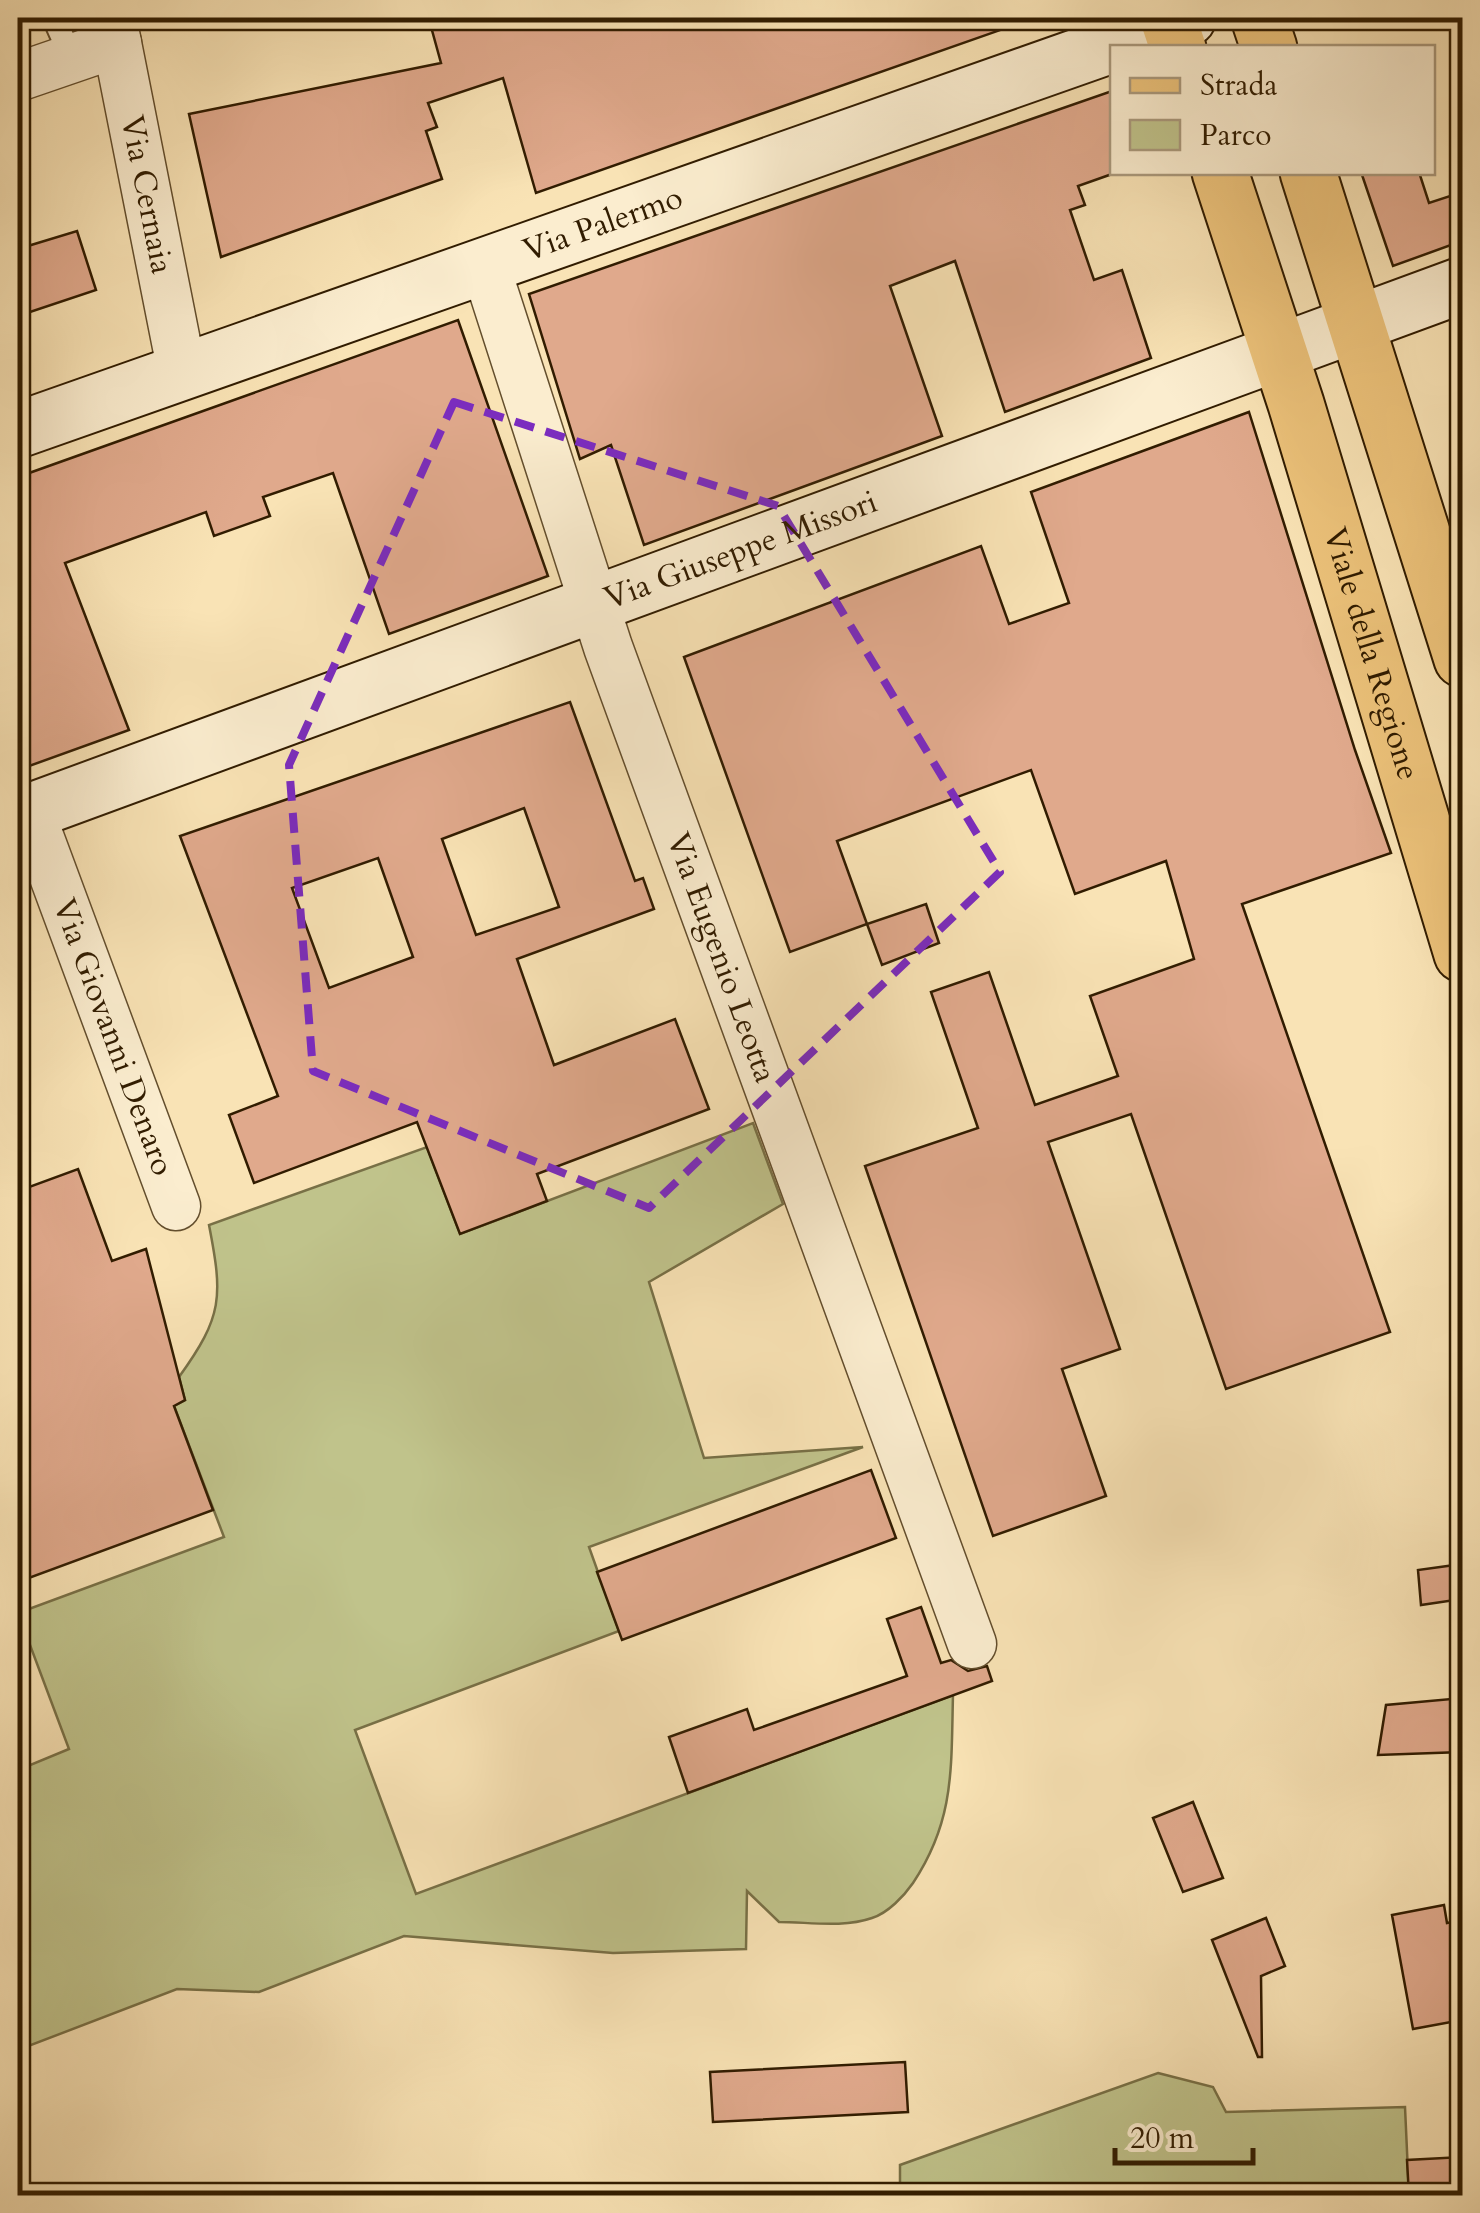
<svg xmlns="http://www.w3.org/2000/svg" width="1480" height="2213" font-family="Cardo,serif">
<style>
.green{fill:#c0c38b;stroke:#787046;stroke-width:2.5}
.building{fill:#e0a98c;stroke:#311c00;stroke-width:2.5;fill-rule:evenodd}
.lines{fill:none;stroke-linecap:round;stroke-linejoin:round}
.service-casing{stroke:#634e2d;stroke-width:26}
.minor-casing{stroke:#634e2d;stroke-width:51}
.secondary-casing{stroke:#311c00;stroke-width:59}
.primary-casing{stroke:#311c00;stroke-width:59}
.service{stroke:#fbedcf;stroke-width:22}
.minor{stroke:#fbedcf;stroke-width:48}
.secondary{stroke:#fbedcf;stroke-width:55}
.primary{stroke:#ecc27a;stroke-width:55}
.marked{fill:none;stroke:#7b2cbf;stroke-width:8;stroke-dasharray:20 12;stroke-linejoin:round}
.labels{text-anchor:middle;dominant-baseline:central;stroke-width:8;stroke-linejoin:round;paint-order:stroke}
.street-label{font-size:32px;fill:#311c00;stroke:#fbedcf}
</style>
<rect width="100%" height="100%" fill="#f9e3b5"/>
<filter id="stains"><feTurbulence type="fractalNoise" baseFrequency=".002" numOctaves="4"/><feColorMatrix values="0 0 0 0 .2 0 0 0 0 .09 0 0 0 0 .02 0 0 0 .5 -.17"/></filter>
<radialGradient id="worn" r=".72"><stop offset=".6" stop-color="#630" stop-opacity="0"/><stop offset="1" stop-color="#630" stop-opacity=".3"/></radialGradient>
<!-- green -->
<g class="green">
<path d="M753 1123 783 1204 649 1282 704 1458 863 1447 589 1547 619 1631 355 1730 416 1894 953 1695C951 1768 955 1820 913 1883 904 1896 888 1913 872 1918 843 1928 809 1922 779 1922L747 1891 746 1949 613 1953 404 1936 259 1992 177 1989 18 2050V1770L69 1749 18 1613 224 1537 174 1406 185 1400 179 1377C223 1316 223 1297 209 1225L427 1147 460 1234Z"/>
<path d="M1158 2073 1213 2087 1226 2112 1405 2107 1409 2195 900 2196V2165Z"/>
</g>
<!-- building -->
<g class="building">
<path d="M464 18H1019L1020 23 536 193 503 78 428 103 437 127 426 131 442 179 221 257 189 114 441 63 430 23Z"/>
<path d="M1112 91V174L1078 186 1085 205 1070 210 1094 280 1122 270 1151 358 1005 412 955 261 890 286 942 436 644 545 611 445 580 459 529 294Z"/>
<path d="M1361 172H1419L1429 203 1450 196 1462 241 1393 266Z"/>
<path d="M77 231 96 290 18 316V249Z"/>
<path d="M458 320 548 576 389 634 333 473 263 497 270 516 214 536 206 512 65 563 129 730 18 770V477Z"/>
<path d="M1249 412 1355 750 1391 853 1242 904 1390 1332 1226 1389 1131 1114 1048 1142 1120 1349 1062 1369 1106 1496 993 1536 865 1166 978 1128 931 992 989 972 1035 1105 1118 1076 1090 996 1194 959 1166 861 1075 894 1031 770 837 841 867 924 790 952 684 657 981 546 1009 624 1069 603 1031 492Z"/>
<path d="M570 702 635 881 643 878 654 909 517 959 554 1065 675 1019 709 1109 537 1174 547 1201 460 1234 417 1122 254 1183 229 1115 278 1096 180 836ZM524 808 559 907 476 935 442 839ZM378 858 413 957 329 988 292 888Z"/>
<path d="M926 904 939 943 882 965 867 924Z"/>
<path d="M78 1169 112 1261 146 1249 185 1400 174 1406 213 1510 18 1582V1191Z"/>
<path d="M871 1470 896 1538 622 1640 597 1572Z"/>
<path d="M1462 1564V1599L1421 1605 1418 1570Z"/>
<path d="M921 1607 941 1663 951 1660 968 1671 987 1666 992 1681 688 1793 669 1737 747 1709 754 1730 907 1676 887 1619Z"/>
<path d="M1462 1698V1752L1378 1755 1386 1705Z"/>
<path d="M1193 1802 1223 1878 1183 1892 1153 1818Z"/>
<path d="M1444 1905 1447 1923 1462 1920V2020L1413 2029 1392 1915Z"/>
<path d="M1266 1918 1285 1966 1261 1976 1262 2057H1258L1212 1940Z"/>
<path d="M905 2062 908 2112 713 2122 710 2072Z"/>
<path d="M1462 2157V2196H1409L1407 2160Z"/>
</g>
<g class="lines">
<defs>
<path id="service" d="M54 18 72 59"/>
<g id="minor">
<path id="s1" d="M112 18 182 372"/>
<path d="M18 77 117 43"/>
<path id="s2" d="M485 265 608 647 972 1644"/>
<path id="s3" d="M30 812 176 1206"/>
</g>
<g id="secondary">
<path id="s4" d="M18 430 1188 18"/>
<path id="s5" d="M18 816 1462 285"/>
</g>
<g id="primary">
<path d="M1168 18 1178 48"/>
<path d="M1259 18 1269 48"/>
<path id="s6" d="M1220 172 1296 404 1462 954"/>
<path d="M1308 172 1462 659"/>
</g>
</defs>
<!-- service casing -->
<use href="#service" class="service-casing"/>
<!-- minor casing -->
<use href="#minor" class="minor-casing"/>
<!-- secondary casing -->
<use href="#secondary" class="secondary-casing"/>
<!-- primary casing -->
<use href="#primary" class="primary-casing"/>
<!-- service -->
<use href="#service" class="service"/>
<!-- minor -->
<use href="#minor" class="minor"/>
<!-- secondary -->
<use href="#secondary" class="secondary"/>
<!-- primary -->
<use href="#primary" class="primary"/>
</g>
<!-- marked area -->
<path class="marked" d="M454 402 778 506 1000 872 649 1208 313 1071 289 765Z"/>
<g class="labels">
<!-- street labels -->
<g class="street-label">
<text stroke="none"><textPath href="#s1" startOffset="180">Via Cernaia</textPath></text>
<text stroke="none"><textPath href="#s4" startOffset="620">Via Palermo</textPath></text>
<text stroke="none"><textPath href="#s5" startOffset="770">Via Giuseppe Missori</textPath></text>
<text stroke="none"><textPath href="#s6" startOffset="505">Viale della Regione</textPath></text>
<text stroke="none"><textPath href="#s2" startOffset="732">Via Eugenio Leotta</textPath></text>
<text stroke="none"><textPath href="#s3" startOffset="240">Via Giovanni Denaro</textPath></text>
</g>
</g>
<!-- margin -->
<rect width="1480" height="2213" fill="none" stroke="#f9e3b5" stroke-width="60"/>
<rect x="20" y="20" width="1440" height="2173" fill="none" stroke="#311c00" stroke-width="5"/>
<rect x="30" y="30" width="1420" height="2153" fill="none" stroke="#311c00" stroke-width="2.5"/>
<!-- legend -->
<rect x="1110" y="45" width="325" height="130" fill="#fbedcf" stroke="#aa997c" stroke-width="2.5"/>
<rect x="1130" y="78" width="50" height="15" fill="#ecc27a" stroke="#aa997c" stroke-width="2.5"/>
<text x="1200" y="95" font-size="30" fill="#311c00">Strada</text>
<rect x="1130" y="120" width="50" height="30" fill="#c0c38b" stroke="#aa997c" stroke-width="2.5"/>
<text x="1200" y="145" font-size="30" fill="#311c00">Parco</text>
<!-- scale -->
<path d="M1115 2148v15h138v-15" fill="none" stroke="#311c00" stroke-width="5"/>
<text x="1130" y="2148" font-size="30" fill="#311c00" stroke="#fbedcf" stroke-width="8" paint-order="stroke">20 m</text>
<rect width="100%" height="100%" filter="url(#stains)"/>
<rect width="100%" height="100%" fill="url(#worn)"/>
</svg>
